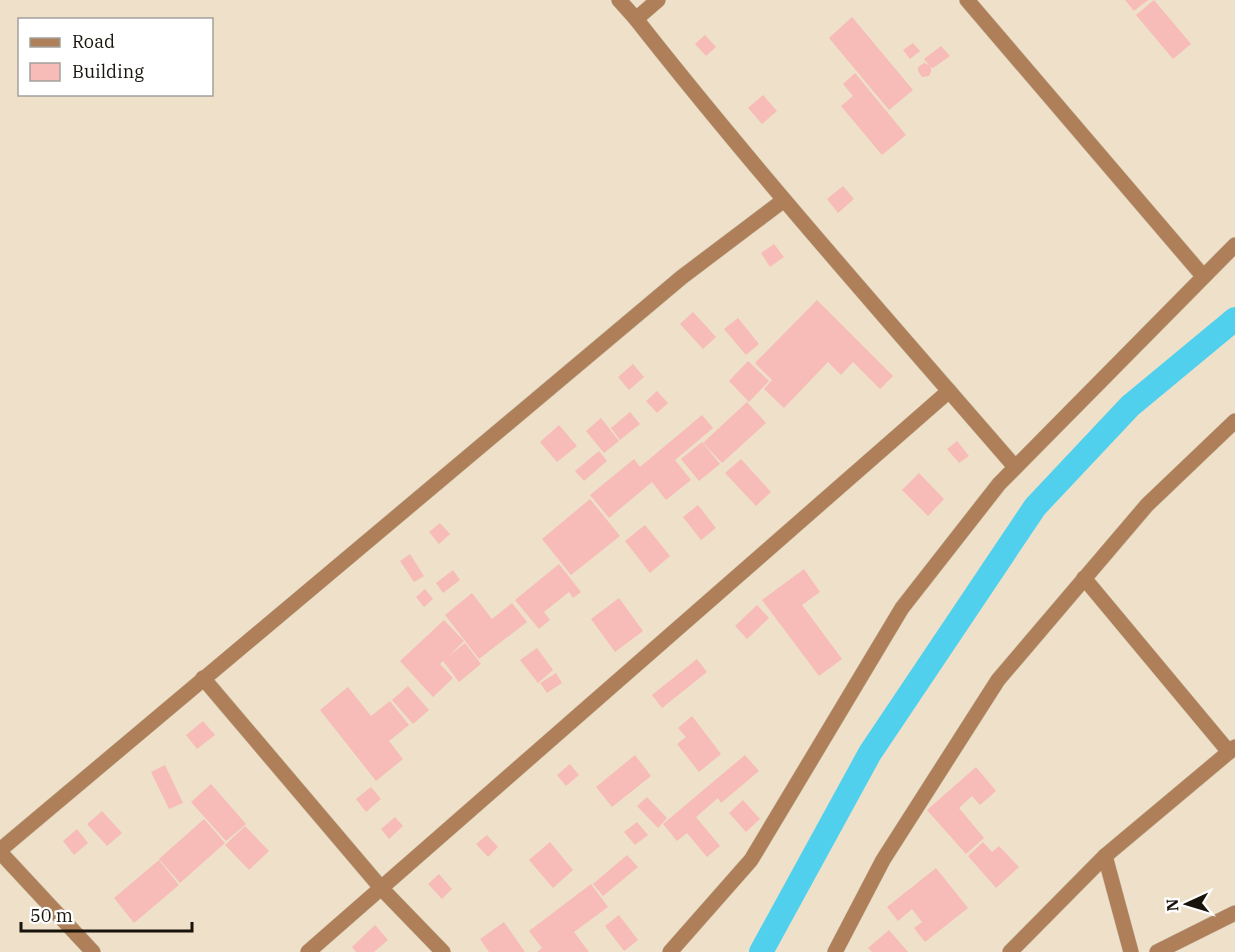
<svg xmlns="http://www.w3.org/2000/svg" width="1235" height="952" font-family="'IBM Plex Serif',serif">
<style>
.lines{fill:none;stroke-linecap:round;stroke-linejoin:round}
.canal{stroke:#51d0ed;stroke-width:24}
.building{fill:#f7bbb8}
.minor-casing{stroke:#c8bca7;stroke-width:16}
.minor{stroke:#ae7f58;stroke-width:15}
</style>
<rect width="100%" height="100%" fill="#efe1c9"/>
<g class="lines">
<!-- canal -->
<path class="canal" d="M761 952 870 753 1035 507 1130 406 1235 319"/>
</g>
<!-- building -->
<g class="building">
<path d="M1125 0H1148L1134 11Z"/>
<path d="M1154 0 1191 44 1173 59 1136 15Z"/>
<path d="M852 17 913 90 889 110 829 38Z"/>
<path d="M705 35 716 47 706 56 695 44Z"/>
<path d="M913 43 920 51 910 59 903 50Z"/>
<path d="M941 46 950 56 933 68 931 67V72L929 76 922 77 918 71V67L924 63 929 65 924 59Z"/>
<path d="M855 73 906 135 882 155 841 106 853 96 843 84Z"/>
<path d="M763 95 777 111 762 124 748 108Z"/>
<path d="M843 186 854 199 838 213 827 199Z"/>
<path d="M774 244 784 257 770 267 761 253Z"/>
<path d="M817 300 893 376 880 389 853 362 841 375 828 362 784 408 764 389 772 380 755 363Z"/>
<path d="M693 312 716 337 703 349 680 324Z"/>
<path d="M738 318 759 344 746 355 724 329Z"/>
<path d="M748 361 769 381 749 402 729 381Z"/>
<path d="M633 364 644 377 629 390 618 377Z"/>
<path d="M657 391 668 403 657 413 646 401Z"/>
<path d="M747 402 766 423 722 463 703 443Z"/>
<path d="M630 412 640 424 620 440 611 428Z"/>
<path d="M702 415 713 428 675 460 691 480 666 500 652 482 609 518 590 495 634 459 640 467Z"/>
<path d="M601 418 619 441 604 453 586 431Z"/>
<path d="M559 425 577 446 557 462 540 442Z"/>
<path d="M957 441 969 456 959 463 947 449Z"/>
<path d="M702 442 720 464 699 481 681 459Z"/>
<path d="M599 451 607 461 584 481 575 471Z"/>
<path d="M741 459 771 492 756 506 725 473Z"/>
<path d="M919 473 944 499 928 516 902 490Z"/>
<path d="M590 499 620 536 571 575 542 539Z"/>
<path d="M698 505 716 528 701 540 683 517Z"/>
<path d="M440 523 450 534 439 544 429 532Z"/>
<path d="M645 525 670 556 650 573 625 541Z"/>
<path d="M410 554 424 576 414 582 400 561Z"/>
<path d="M559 564 581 592 573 598 569 592 544 612 550 620 539 629 515 600Z"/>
<path d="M804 569 820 592 802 605 842 659 819 676 762 600Z"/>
<path d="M453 570 460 580 443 593 436 583Z"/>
<path d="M425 589 433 599 424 607 416 597Z"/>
<path d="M472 593 492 619 512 603 527 622 479 659 445 615Z"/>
<path d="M619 598 643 631 615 652 591 619Z"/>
<path d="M757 605 769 618 747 639 735 626Z"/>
<path d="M444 620 464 641 448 657 465 643 481 664 459 682 443 661 440 664 453 678 433 697 400 661Z"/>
<path d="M537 648 553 670 538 683 520 660Z"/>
<path d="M697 659 707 672 662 708 652 695Z"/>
<path d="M556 673 562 683 547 693 540 683Z"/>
<path d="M408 686 429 710 413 724 392 700Z"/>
<path d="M348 687 371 716 390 701 409 725 389 741 403 759 376 781 320 710Z"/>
<path d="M692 716 721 754 699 772 677 744 686 737 678 728Z"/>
<path d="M203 721 215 735 197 749 186 735Z"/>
<path d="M635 755 651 776 612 807 596 787Z"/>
<path d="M745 755 759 771 721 803 718 798 696 817 720 846 707 857 687 833 677 841 663 824Z"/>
<path d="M570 764 579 775 566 786 557 775Z"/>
<path d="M165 765 183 803 169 809 151 772Z"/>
<path d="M976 767 996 791 980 805 972 796 959 808 984 838 966 854 927 810Z"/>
<path d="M211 784 246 824 226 841 191 802Z"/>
<path d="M371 787 381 799 366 812 356 799Z"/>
<path d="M647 797 667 818 658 828 637 806Z"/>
<path d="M743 800 760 819 746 832 729 813Z"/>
<path d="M102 811 122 833 107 846 87 824Z"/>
<path d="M395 817 403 826 389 839 381 829Z"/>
<path d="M204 819 225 843 180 883 159 859Z"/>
<path d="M637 822 648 835 635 845 624 832Z"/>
<path d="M245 826 269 851 249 870 225 845Z"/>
<path d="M77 829 88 843 74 855 63 841Z"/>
<path d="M487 835 498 847 488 857 476 844Z"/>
<path d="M550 842 573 870 553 888 529 860Z"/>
<path d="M983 842 992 852 999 846 1019 867 996 888 968 856Z"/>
<path d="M627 855 638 867 603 896 593 884Z"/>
<path d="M159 860 179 885 134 923 114 898Z"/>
<path d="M936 868 968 908 925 942 914 928 922 922 912 909 898 921 887 907Z"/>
<path d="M439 874 452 889 442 899 428 884Z"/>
<path d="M591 884 608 907 574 932 589 952H537L542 948 529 931Z"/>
<path d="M619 915 638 940 624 951 605 926Z"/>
<path d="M504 922 525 952H489L480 939Z"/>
<path d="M375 925 388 940 374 952H356L352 947Z"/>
<path d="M889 930 908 952H872L868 948Z"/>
</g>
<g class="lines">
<defs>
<g id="minor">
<path d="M619 0 636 19"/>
<path d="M658 0 636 19C757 173 887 319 1015 467"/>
<path d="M967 0 1203 276"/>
<path d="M1084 578 1229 752"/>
<path d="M203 678 382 889 443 952"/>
<path d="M0 850 682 277 784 200"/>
<path d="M0 852 93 952"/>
<path d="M1105 856 1131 952"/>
<path d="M308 952 949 391"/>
<path d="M670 952 751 860 902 608 999 484 1235 245"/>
<path d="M835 952 883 860 998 680 1147 505 1235 421"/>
<path d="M1010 952 1105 856 1235 747"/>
<path d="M1157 952 1235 913"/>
</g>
</defs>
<!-- minor casing -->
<use href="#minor" class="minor-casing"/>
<!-- minor -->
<use href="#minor" class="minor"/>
</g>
<!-- legend -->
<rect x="18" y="18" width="195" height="78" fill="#ffffff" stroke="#a3a19d" stroke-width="1.5"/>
<rect x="30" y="38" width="30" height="9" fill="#ae7f58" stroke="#a3a19d" stroke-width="1.5"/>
<text x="72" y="48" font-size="18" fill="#18130b">Road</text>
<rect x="30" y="63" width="30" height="18" fill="#f7bbb8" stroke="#a3a19d" stroke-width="1.5"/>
<text x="72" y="78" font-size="18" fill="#18130b">Building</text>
<!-- north arrow -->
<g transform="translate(1187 904) rotate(266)" stroke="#ffffff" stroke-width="4.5" paint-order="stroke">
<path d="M0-4.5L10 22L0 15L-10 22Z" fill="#18130b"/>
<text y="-9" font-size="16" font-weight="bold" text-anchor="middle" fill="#18130b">N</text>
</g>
<!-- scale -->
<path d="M21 922v9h171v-9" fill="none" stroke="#18130b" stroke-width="3"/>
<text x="30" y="922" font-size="18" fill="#18130b" stroke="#ffffff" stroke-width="4.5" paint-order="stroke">50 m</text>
</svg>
